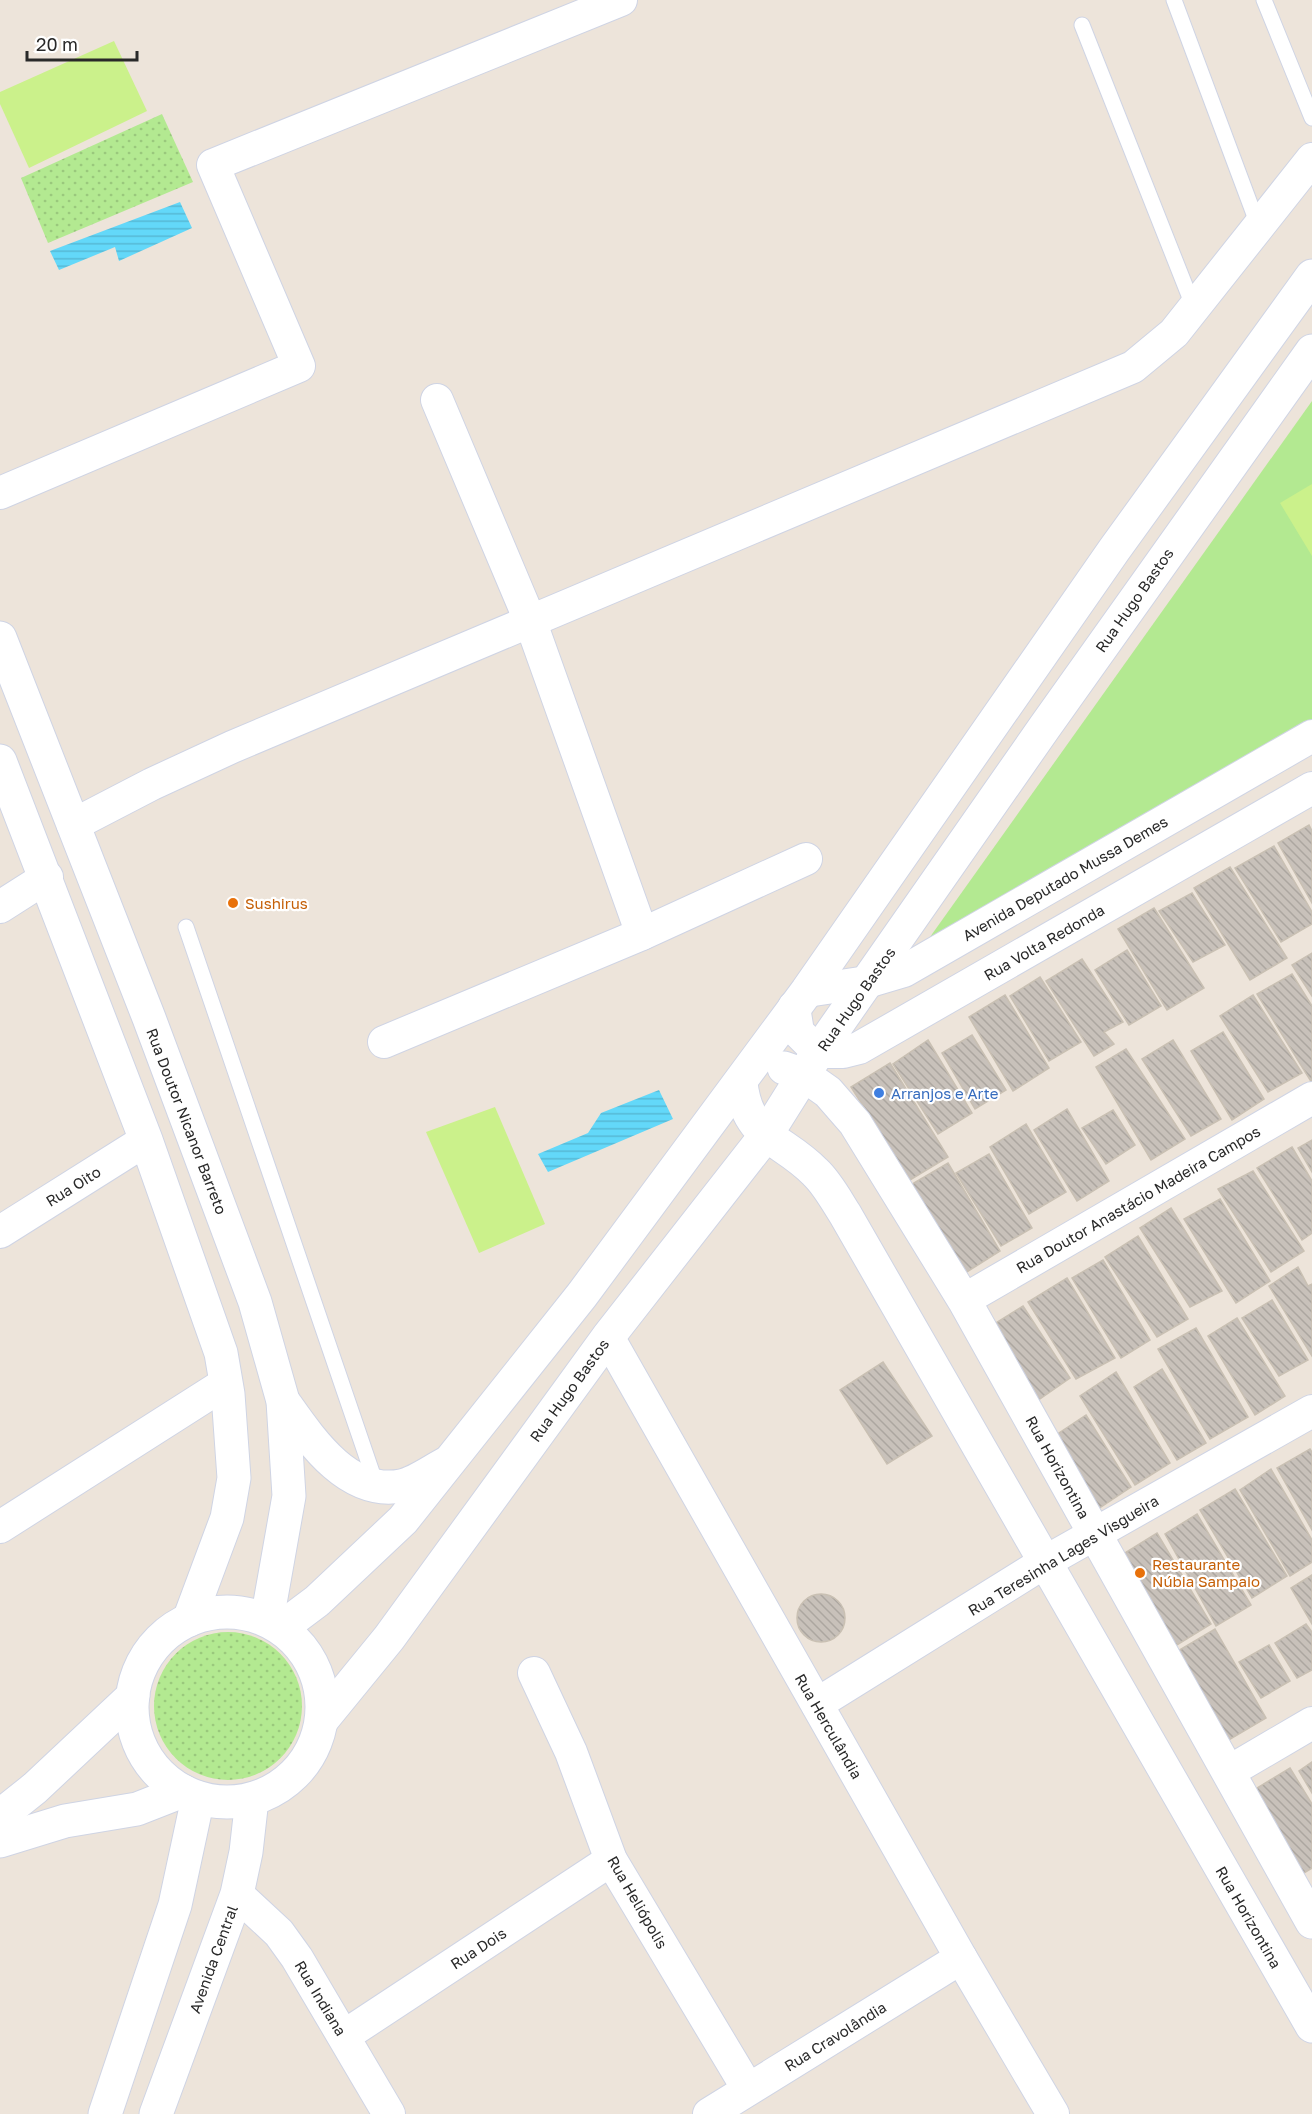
<svg xmlns="http://www.w3.org/2000/svg" width="1312" height="2114" font-family="'Golos Text',sans-serif">
<style>
.grass{fill:url(#grass-dots)}
.park{fill:#b3e991}
.pitch{fill:#cbf18b}
.water{fill:url(#water-rules)}
.building{fill:url(#building-back-hatch);stroke:#c9c0b3;stroke-width:1.5}
.lines{fill:none;stroke-linecap:round;stroke-linejoin:round}
.service-casing{stroke:#cfd4e4;stroke-width:17}
.minor-casing{stroke:#cfd4e4;stroke-width:34}
.tertiary-casing{stroke:#cfd4e4;stroke-width:35}
.secondary-casing{stroke:#cfd4e4;stroke-width:35}
.service{stroke:#fff;stroke-width:15}
.minor{stroke:#fff;stroke-width:32}
.tertiary{stroke:#fff;stroke-width:33}
.secondary{stroke:#fff;stroke-width:33}
.food-dot{fill:#e8710a;stroke:#fff;stroke-width:2}
.shop-dot{fill:#3f7fe0;stroke:#fff;stroke-width:2}
.labels{text-anchor:middle;dominant-baseline:central;stroke-width:4.5;stroke-linejoin:round;paint-order:stroke}
.street-label{font-size:15px;fill:#292929;stroke:#fff}
.food-label{font-size:15px;fill:#c56008;stroke:#fff;text-anchor:start}
.shop-label{font-size:15px;fill:#366cbe;stroke:#fff;text-anchor:start}
</style>
<defs>
<pattern id="grass-dots" width="8" height="8" patternUnits="userSpaceOnUse" patternTransform="scale(1.5)"><rect width="8" height="8" fill="#b3e991"/><path d="M2 2h.1M6 6h.1" fill="none" stroke="#9ac87d" stroke-width="1.8" stroke-linecap="round"/></pattern>
<pattern id="water-rules" width="6" height="5" patternUnits="userSpaceOnUse" patternTransform="scale(1.5)"><rect width="6" height="5" fill="#63d8f9"/><path d="M0 2.5h6" fill="none" stroke="#56b9d5"/></pattern>
<pattern id="building-back-hatch" width="6" height="6" patternUnits="userSpaceOnUse" patternTransform="scale(1.5)"><rect width="6" height="6" fill="#c8c1ba"/><path d="M-1 5l2 2M0 0l6 6M5-1l2 2" fill="none" stroke="#aca6a0"/></pattern>
</defs>
<rect width="100%" height="100%" fill="#ede4da"/>
<!-- grass -->
<g class="grass">
<path d="M162 114 193 182 48 243 21 178Z"/>
<circle cx="228" cy="1706" r="74"/>
</g>
<!-- park -->
<path class="park" d="M1312 401V721L925 944Z"/>
<!-- pitch -->
<g class="pitch">
<path d="M114 41 147 111 29 168 0 104V92Z"/>
<path d="M1312 484V556L1280 503Z"/>
<path d="M495 1107 545 1224 479 1253 426 1132Z"/>
</g>
<!-- water -->
<g class="water">
<path d="M180 202 192 228 119 261 115 247 59 270 50 251Z"/>
<path d="M659 1090 673 1119 548 1172 538 1154 588 1133 601 1113Z"/>
</g>
<!-- building -->
<g class="building">
<path d="M1309 825 1312 831V903L1278 843Z"/>
<path d="M1274 846 1312 912V924L1281 942 1235 868Z"/>
<path d="M1230 867 1287 958 1250 980 1194 888Z"/>
<path d="M1192 893 1225 945 1193 962 1159 911Z"/>
<path d="M1154 908 1204 988 1167 1010 1118 929Z"/>
<path d="M1127 950 1161 1006 1129 1025 1095 970Z"/>
<path d="M1312 953V996L1292 965Z"/>
<path d="M1082 959 1123 1022 1104 1032 1114 1044 1094 1056 1046 981Z"/>
<path d="M1292 974 1312 1006V1083L1257 994Z"/>
<path d="M1040 977 1081 1042 1049 1061 1010 996Z"/>
<path d="M1005 995 1049 1068 1013 1091 969 1017Z"/>
<path d="M1253 995 1302 1073 1268 1092 1220 1016Z"/>
<path d="M1223 1032 1264 1099 1232 1120 1191 1051Z"/>
<path d="M972 1035 1006 1090 975 1109 942 1053Z"/>
<path d="M928 1040 972 1113 938 1134 893 1064Z"/>
<path d="M1173 1040 1221 1119 1191 1136 1142 1059Z"/>
<path d="M1126 1049 1185 1139 1151 1160 1096 1067Z"/>
<path d="M890 1063 948 1157 910 1180 851 1087Z"/>
<path d="M1067 1109 1109 1181 1077 1201 1034 1130Z"/>
<path d="M1113 1110 1135 1145 1106 1164 1082 1128Z"/>
<path d="M1026 1124 1066 1192 1029 1214 990 1147Z"/>
<path d="M1312 1140V1172L1298 1148Z"/>
<path d="M1292 1147 1312 1181V1233L1302 1240 1257 1168Z"/>
<path d="M989 1154 1032 1228 1001 1246 956 1173Z"/>
<path d="M948 1163 1000 1251 962 1275 907 1187Z"/>
<path d="M1253 1171 1304 1251 1271 1272 1218 1189Z"/>
<path d="M1220 1199 1270 1281 1236 1303 1184 1219Z"/>
<path d="M1171 1208 1222 1291 1190 1307 1140 1228Z"/>
<path d="M1138 1236 1188 1319 1157 1337 1105 1257Z"/>
<path d="M1103 1260 1150 1340 1121 1358 1072 1278Z"/>
<path d="M1298 1267 1308 1286 1312 1284V1356L1269 1286Z"/>
<path d="M1067 1278 1115 1358 1076 1379 1028 1302Z"/>
<path d="M1272 1300 1308 1360 1279 1376 1242 1318Z"/>
<path d="M1023 1306 1070 1378 1037 1401 991 1326Z"/>
<path d="M1237 1318 1285 1396 1255 1415 1208 1336Z"/>
<path d="M1196 1328 1248 1417 1210 1439 1158 1349Z"/>
<path d="M883 1362 932 1436 887 1464 840 1390Z"/>
<path d="M1162 1369 1206 1443 1177 1460 1134 1387Z"/>
<path d="M1116 1372 1170 1463 1135 1485 1080 1396Z"/>
<path d="M1086 1415 1131 1487 1095 1511 1050 1439Z"/>
<path d="M1310 1449 1312 1452V1530L1277 1468Z"/>
<path d="M1271 1469 1312 1540V1562L1290 1576 1240 1490Z"/>
<path d="M1235 1489 1287 1576 1252 1598 1200 1510Z"/>
<path d="M1197 1514 1251 1605 1216 1626 1165 1534Z"/>
<path d="M1157 1533 1211 1624 1172 1648 1120 1556Z"/>
<path d="M1312 1575V1624L1291 1588Z"/>
<circle cx="821" cy="1618" r="24"/>
<path d="M1306 1624 1312 1632V1670L1297 1678 1275 1643Z"/>
<path d="M1215 1629 1266 1718 1227 1741 1176 1652Z"/>
<path d="M1269 1645 1290 1681 1261 1698 1239 1662Z"/>
<path d="M1312 1762V1793L1299 1771Z"/>
<path d="M1290 1768 1312 1804V1868L1299 1876 1249 1793Z"/>
</g>
<g class="lines">
<defs>
<g id="service">
<path d="M1174 0 1258 225"/>
<path d="M1264 0 1312 118"/>
<path d="M1082 25 1194 308"/>
<path d="M186 927 377 1487"/>
</g>
<g id="minor">
<path d="M437 400 531 623 642 934"/>
<path d="M0 493 299 366 213 165 621 0"/>
<path d="M73 825 152 784 232 747 1133 367 1174 333 1312 159"/>
<path d="M0 907 47 877"/>
<path d="M807 991 867 982 904 971 1312 736"/>
<path d="M794 1007 798 1032 818 1052H843L859 1048 1312 788"/>
<path d="M384 1042 642 934 806 859"/>
<path d="M0 1232 146 1140"/>
<path d="M964 1300 1312 1098"/>
<path d="M608 1337 961 1958 1053 2114"/>
<path d="M0 1527 226 1383"/>
<path d="M534 1673 571 1752 611 1860 748 2089"/>
<path d="M817 1704 1045 1562 1312 1411"/>
<path d="M1230 1771 1312 1723"/>
<path d="M237 1894 279 1933 297 1958 389 2114"/>
<path d="M344 2036 611 1860"/>
<path d="M709 2114 961 1958"/>
</g>
<g id="tertiary">
<path d="M784 1068 804 1075 828 1092 855 1123 964 1300 1312 1922"/>
<path d="M741 1083C747 1139 782 1138 815 1172 827 1183 836 1200 845 1214L1312 2026"/>
<path d="M281 1628 317 1601 403 1520 582 1295 807 991 1114 550 1312 276"/>
<path d="M322 1720 389 1638 608 1337 766 1135 818 1052 1044 728 1312 351"/>
<path d="M0 1816 35 1788 133 1696"/>
<path d="M0 1841 65 1821 137 1809 183 1791"/>
</g>
<g id="secondary">
<path d="M0 638 149 1018 255 1302 283 1401 289 1496 267 1620"/>
<path d="M0 761 146 1140 221 1353 228 1394 234 1478 227 1518 189 1620"/>
<path d="M283 1401C310 1439 347 1496 401 1486 416 1483 433 1470 447 1463"/>
<circle cx="227" cy="1707" r="95"/>
<path d="M105 2114 175 1905 198 1798"/>
<path d="M156 2114 237 1894 246 1852 252 1799"/>
</g>
</defs>
<!-- service casing -->
<use href="#service" class="service-casing"/>
<!-- minor casing -->
<use href="#minor" class="minor-casing"/>
<!-- tertiary casing -->
<use href="#tertiary" class="tertiary-casing"/>
<!-- secondary casing -->
<use href="#secondary" class="secondary-casing"/>
<!-- service -->
<use href="#service" class="service"/>
<!-- minor -->
<use href="#minor" class="minor"/>
<!-- tertiary -->
<use href="#tertiary" class="tertiary"/>
<!-- secondary -->
<use href="#secondary" class="secondary"/>
</g>
<!-- markers -->
<g class="food-dot">
<circle cx="233" cy="903" r="6"/>
<circle cx="1140" cy="1573" r="6"/>
</g>
<circle class="shop-dot" cx="879" cy="1093" r="6"/>
<g class="labels">
<!-- street labels -->
<g class="street-label">
<text transform="translate(1134 600) rotate(-55)">Rua Hugo Bastos</text>
<text transform="translate(1065 878) rotate(-30)">Avenida Deputado Mussa Demes</text>
<text transform="translate(1044 942) rotate(-30)">Rua Volta Redonda</text>
<text transform="translate(856 999) rotate(-55)">Rua Hugo Bastos</text>
<text transform="translate(187 1121) rotate(69)">Rua Doutor Nicanor Barreto</text>
<text transform="translate(73 1186) rotate(-32)">Rua Oito</text>
<text transform="translate(1138 1199) rotate(-30)">Rua Doutor Anastácio Madeira Campos</text>
<text transform="translate(569 1390) rotate(-54)">Rua Hugo Bastos</text>
<text transform="translate(1058 1467) rotate(61)">Rua Horizontina</text>
<text transform="translate(1063 1555) rotate(-31)">Rua Teresinha Lages Visgueira</text>
<text transform="translate(829 1726) rotate(60)">Rua Herculândia</text>
<text transform="translate(638 1902) rotate(60)">Rua Heliópolis</text>
<text transform="translate(1249 1917) rotate(60)">Rua Horizontina</text>
<text transform="translate(478 1948) rotate(-33)">Rua Dois</text>
<text transform="translate(213 1959) rotate(-70)">Avenida Central</text>
<text transform="translate(321 1998) rotate(59)">Rua Indiana</text>
<text transform="translate(835 2036) rotate(-32)">Rua Cravolândia</text>
</g>
<!-- food labels -->
<g class="food-label">
<text x="245" y="903">Sushirus</text>
<text x="1152" y="1564">Restaurante<tspan x="1152" dy="17">Núbia Sampaio</tspan></text>
</g>
<!-- shop labels -->
<g class="shop-label">
<text x="891" y="1093">Arranjos e Arte</text>
</g>
</g>
<!-- scale -->
<path d="M27 51v9h110v-9" fill="none" stroke="#292929" stroke-width="3"/>
<text x="36" y="51" font-size="18" fill="#292929" stroke="#ffffff" stroke-width="4.5" paint-order="stroke">20 m</text>
</svg>
